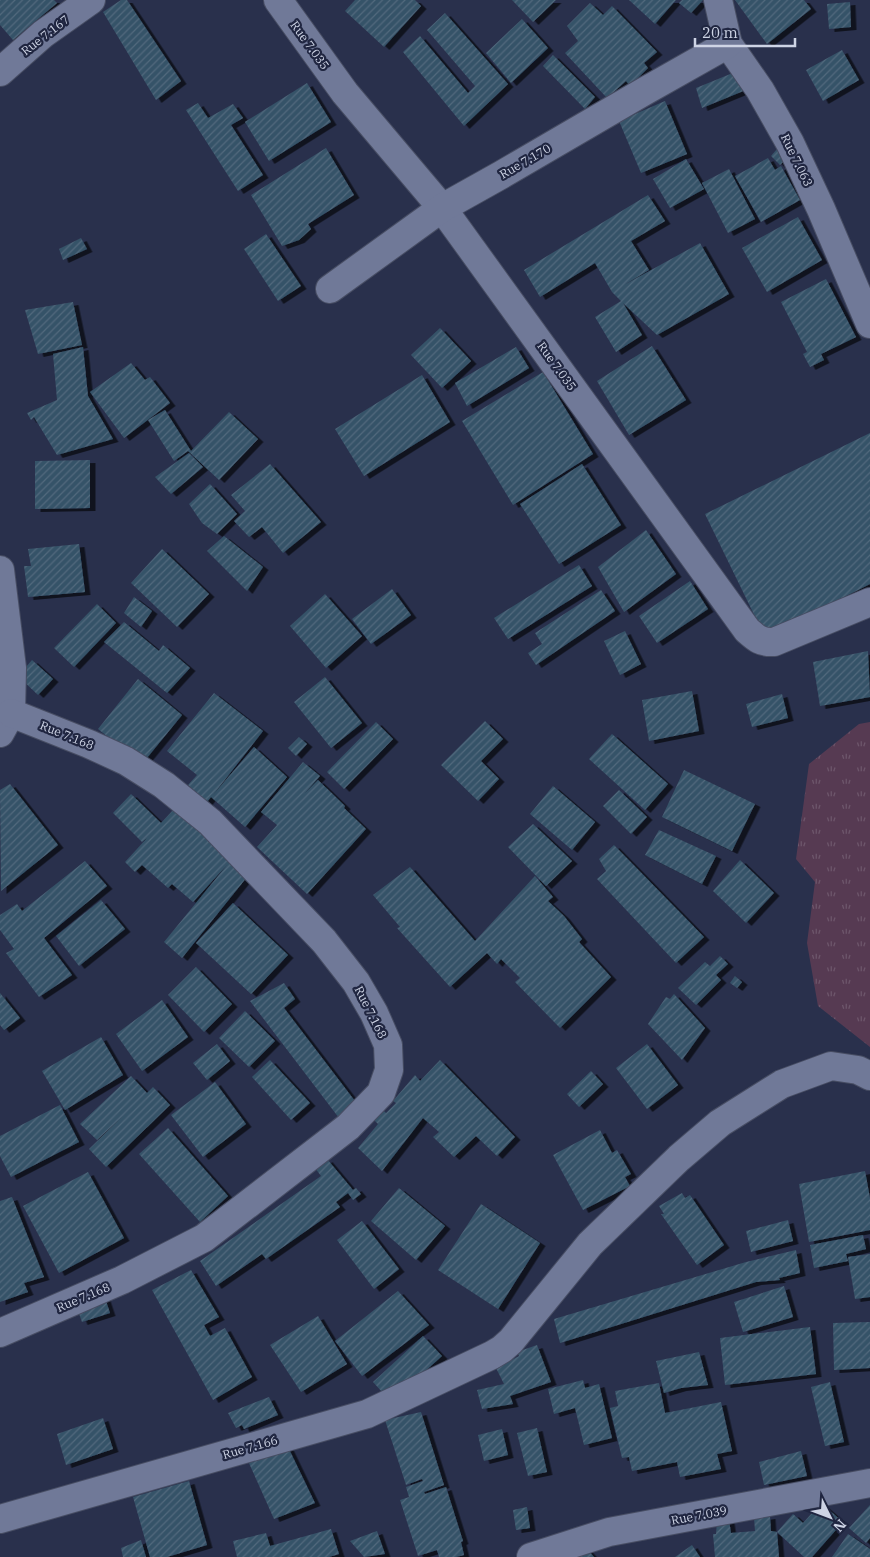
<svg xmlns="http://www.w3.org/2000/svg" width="870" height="1557" font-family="'IBM Plex Serif',serif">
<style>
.grass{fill:url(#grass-tufts)}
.building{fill:url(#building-hatch);filter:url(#shadow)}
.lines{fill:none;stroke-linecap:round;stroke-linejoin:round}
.street-casing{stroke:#474d63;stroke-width:30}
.street{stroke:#707998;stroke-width:28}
.labels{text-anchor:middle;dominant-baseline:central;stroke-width:4.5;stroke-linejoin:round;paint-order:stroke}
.street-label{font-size:12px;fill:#ced4e5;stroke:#202641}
</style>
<defs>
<pattern id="grass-tufts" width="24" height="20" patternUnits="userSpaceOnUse" patternTransform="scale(1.25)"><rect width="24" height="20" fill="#563a52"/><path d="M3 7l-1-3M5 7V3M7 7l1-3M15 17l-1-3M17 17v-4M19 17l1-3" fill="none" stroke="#6d566b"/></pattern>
<pattern id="building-hatch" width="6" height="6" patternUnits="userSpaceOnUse" patternTransform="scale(1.25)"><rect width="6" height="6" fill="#365268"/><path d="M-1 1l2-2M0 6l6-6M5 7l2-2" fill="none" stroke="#526a7d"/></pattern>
<filter id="shadow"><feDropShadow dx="5.5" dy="3" stdDeviation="0" flood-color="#0009"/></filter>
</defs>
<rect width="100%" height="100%" fill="#29304c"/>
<!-- grass -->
<path class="grass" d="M870 722V1047L818 1006 807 943 815 882 796 859 809 764 859 724Z"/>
<!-- building -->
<g class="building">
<path d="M0 0H54L57 3 13 40 0 25Z"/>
<path d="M121 0H127L181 81 156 100 103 12Z"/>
<path d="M355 0H415L421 6 384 47 345 11Z"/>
<path d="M512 0H556L533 22Z"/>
<path d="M629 0H676L655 24Z"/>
<path d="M682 0H703L691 13 679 3Z"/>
<path d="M735 0H804L811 9 767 44Z"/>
<path d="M850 2 851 27 829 29 827 4Z"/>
<path d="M590 3 603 15 612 6 657 52 644 63 648 68 630 86 626 81 607 98 565 53 578 41 567 26Z"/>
<path d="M445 13 508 84 464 126 403 52 420 36 468 93 475 86 427 30Z"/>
<path d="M522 19 548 48 511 83 486 53Z"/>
<path d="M842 50 859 80 823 101 806 70Z"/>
<path d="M553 55 595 97 585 109 543 66Z"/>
<path d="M745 68 753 87 702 108 696 88Z"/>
<path d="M307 83 331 122 269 161 245 122Z"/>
<path d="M665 101 687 154 641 173 619 121Z"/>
<path d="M198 103 208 118 233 104 243 118 231 125 263 175 238 191 186 110Z"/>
<path d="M326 148 354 195 308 224 311 229 299 240 282 246 251 195Z"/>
<path d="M777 149 787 158 780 165 771 156Z"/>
<path d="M768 158 775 170 781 166 800 200 761 222 735 176Z"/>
<path d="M686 159 704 189 670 208 653 179Z"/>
<path d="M729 169 755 219 728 233 702 183Z"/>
<path d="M648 195 665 221 631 241 649 270 624 285 700 243 729 294 657 335 623 303 642 335 616 352 595 317 621 301 612 292 595 263 540 297 524 270Z"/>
<path d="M798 217 822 260 767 292 742 248Z"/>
<path d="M266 234 301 286 278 301 244 249Z"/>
<path d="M81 238 87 249 63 260 59 249Z"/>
<path d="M826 279 856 337 821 354 824 360 810 367 803 354 807 352 781 302Z"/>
<path d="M73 302 82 345 38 354 25 310Z"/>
<path d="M440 328 471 361 442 388 411 355Z"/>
<path d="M652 346 686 400 629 435 597 381Z"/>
<path d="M83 347 88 396 113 439 57 455 34 417 31 420 27 413 57 400 53 354Z"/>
<path d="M516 347 529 368 467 406 455 383Z"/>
<path d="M131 363 145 380 150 377 170 403 124 438 90 392Z"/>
<path d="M543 372 593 454 513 505 462 421Z"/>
<path d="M422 375 450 422 364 476 335 429Z"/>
<path d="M165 410 191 451 229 412 258 439 219 480 188 451 174 461 148 420Z"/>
<path d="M870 433V584L765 637 705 514Z"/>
<path d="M189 453 203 467 171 494 155 477Z"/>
<path d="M90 460V508L35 509V461Z"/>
<path d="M270 464 321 522 283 553 262 527 249 537 234 521 245 511 231 495Z"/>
<path d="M582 464 621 525 559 564 520 504Z"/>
<path d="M210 484 237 514 217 534 202 523 189 504Z"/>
<path d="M646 530 676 574 624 612 598 567Z"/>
<path d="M224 536 263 567 247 591 207 551Z"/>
<path d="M79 544 85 592 28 597 24 566H31L28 549Z"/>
<path d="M162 549 209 594 177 627 131 583Z"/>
<path d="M579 565 592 586 508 639 494 618Z"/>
<path d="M690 581 708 609 657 643 639 616Z"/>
<path d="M392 589 411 615 371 644 352 619Z"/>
<path d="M601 590 615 611 536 665 528 653 542 644 535 633Z"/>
<path d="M325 594 362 636 326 668 290 626Z"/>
<path d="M134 597 152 611 141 627 124 613Z"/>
<path d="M97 604 116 623 74 667 54 648Z"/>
<path d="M124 622 159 651 163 645 190 668 167 693 104 642Z"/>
<path d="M625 631 641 664 620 675 604 641Z"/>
<path d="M868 651 870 697 820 706 813 662Z"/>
<path d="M32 660 53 679 38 695 18 676Z"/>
<path d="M325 677 362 723 331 748 294 702Z"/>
<path d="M138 679 182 715 142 764 98 729Z"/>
<path d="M692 691 699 731 649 741 642 700Z"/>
<path d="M214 693 263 731 213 795 254 747 287 777 245 827 211 797 207 802 188 785 197 775 167 751Z"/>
<path d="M782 694 788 718 752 727 746 704Z"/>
<path d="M485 721 503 739 481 761 499 779 478 801 441 765Z"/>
<path d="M376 722 393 739 344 789 327 772Z"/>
<path d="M612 734 668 784 645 810 589 759Z"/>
<path d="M299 737 307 744 296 756 288 748Z"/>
<path d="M303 762 320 776 305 793 318 780 345 806 344 808 366 829 307 894 257 847 277 825 261 812Z"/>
<path d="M684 770 755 804 732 851 662 817Z"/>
<path d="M10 784 58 845 1 891 0 790Z"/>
<path d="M553 786 595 822 572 850 530 814Z"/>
<path d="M619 790 647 817 631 834 603 806Z"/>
<path d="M131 794 161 823 174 809 231 860 229 863 247 877 182 958 164 942 227 865 193 902 172 884 168 888 142 865 135 872 125 862 147 838 142 842 113 813Z"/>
<path d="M533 824 572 861 546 886 508 847Z"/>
<path d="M659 830 716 856 702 884 645 855Z"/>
<path d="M614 845 704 937 676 963 597 879 606 871 599 859Z"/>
<path d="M740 860 774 893 746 923 713 891Z"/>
<path d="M85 861 107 886 44 938 72 975 39 997 6 953 14 949 0 930V915L17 904 22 911Z"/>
<path d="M410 867 475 941 535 876 553 897 548 901 564 916 582 939 579 942 611 977 560 1028 515 982 520 978 501 959 497 964 487 953 450 987 397 928 400 927 373 895Z"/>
<path d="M101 900 125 929 79 966 56 936Z"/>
<path d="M233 903 288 955 251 994 196 943Z"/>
<path d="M720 956 728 964 716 975 721 980 696 1005 678 988 705 962 710 966Z"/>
<path d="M196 967 232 1004 204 1032 168 995Z"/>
<path d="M735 976 742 982 737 988 730 983Z"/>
<path d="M284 983 295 999 284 1008 358 1105 339 1118 250 1001Z"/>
<path d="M0 993 20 1018 4 1030 0 1025Z"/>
<path d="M674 994 705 1028 682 1060 648 1024 666 997 670 999Z"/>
<path d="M162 1000 188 1037 142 1071 116 1034Z"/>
<path d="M245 1011 275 1041 249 1067 219 1038Z"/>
<path d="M101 1037 123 1075 65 1110 42 1071Z"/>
<path d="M217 1044 230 1061 207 1080 193 1063Z"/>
<path d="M647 1044 678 1085 647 1109 616 1068Z"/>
<path d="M270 1060 310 1103 291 1120 252 1077Z"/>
<path d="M440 1060 515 1137 497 1156 476 1136 454 1157 433 1137 439 1132 423 1118 382 1171 358 1148 378 1124 373 1119 382 1109 386 1113 396 1103 393 1101 415 1075 420 1081Z"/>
<path d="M591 1071 603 1084 579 1107 567 1094Z"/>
<path d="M131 1076 147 1093 153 1087 170 1105 106 1167 89 1149 123 1116 97 1140 80 1124Z"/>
<path d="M215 1082 246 1124 203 1157 171 1115Z"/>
<path d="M60 1105 79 1142 11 1177 0 1156V1136Z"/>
<path d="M168 1128 228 1196 200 1222 139 1154Z"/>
<path d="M600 1130 612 1153 617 1150 631 1174 625 1177 630 1186 583 1210 553 1155Z"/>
<path d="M327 1159 353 1190 356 1188 361 1194 353 1200 348 1193 336 1202 340 1207 266 1259 262 1254 216 1286 200 1261 321 1176 315 1168Z"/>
<path d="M865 1171 870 1198V1230L809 1242 799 1184Z"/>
<path d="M88 1172 124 1238 59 1273 23 1206Z"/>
<path d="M399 1188 445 1226 416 1260 371 1221Z"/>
<path d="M682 1193 685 1198 690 1195 724 1245 697 1265 661 1214H664L659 1206Z"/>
<path d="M12 1197 44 1277 24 1283 28 1292 0 1302V1201Z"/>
<path d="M481 1204 540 1243 498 1309 438 1270Z"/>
<path d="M788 1220 793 1241 751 1252 746 1231Z"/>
<path d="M362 1221 399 1269 374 1289 337 1240Z"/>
<path d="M863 1235 866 1249 846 1254 848 1261 814 1268 810 1245Z"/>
<path d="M796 1250 800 1273 779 1278 780 1280 756 1282 560 1343 554 1319 746 1262Z"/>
<path d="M870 1254V1297L855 1299 848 1257Z"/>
<path d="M191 1270 219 1317 204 1325 210 1336 225 1328 252 1377 213 1400 152 1290Z"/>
<path d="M784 1286 793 1317 743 1332 734 1302Z"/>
<path d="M398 1291 429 1325 362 1376 335 1341Z"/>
<path d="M104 1295 110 1313 82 1322 76 1305Z"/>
<path d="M318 1316 347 1364 301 1392 270 1345Z"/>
<path d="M870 1322V1368L834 1370 833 1323Z"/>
<path d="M810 1327 816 1374 725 1385 720 1338Z"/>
<path d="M423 1336 442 1356 391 1402 373 1382Z"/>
<path d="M537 1345 551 1382 510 1396 513 1404 482 1409 477 1390 504 1384 496 1368 519 1356 517 1352Z"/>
<path d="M699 1352 708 1385 681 1388 664 1393 656 1361Z"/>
<path d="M583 1380 585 1388 599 1384 612 1438 584 1445 575 1408 554 1414 548 1389Z"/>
<path d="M830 1382 844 1442 825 1446 811 1387Z"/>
<path d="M659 1383 665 1413 721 1402 732 1451 717 1454 721 1469 680 1477 677 1462 632 1471 629 1457 622 1458 610 1408 618 1406 615 1391Z"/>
<path d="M269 1397 278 1415 244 1429 242 1425 236 1428 228 1413Z"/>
<path d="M421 1412 444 1485 424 1492 425 1494 446 1487 463 1541 461 1542 464 1555 456 1557H439L437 1550 418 1556 400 1500 409 1497 406 1487 423 1481 422 1479 406 1485 385 1420Z"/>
<path d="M103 1418 113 1449 66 1465 57 1434Z"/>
<path d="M537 1428 547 1472 528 1476 517 1433Z"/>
<path d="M502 1429 508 1455 484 1461 478 1435Z"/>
<path d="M287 1445 315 1503 274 1519 248 1461Z"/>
<path d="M801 1451 807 1476 764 1485 759 1462Z"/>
<path d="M189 1481 207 1545 167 1557H150L133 1497Z"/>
<path d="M821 1503 843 1522 812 1557H804L777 1532 779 1557H715L713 1534H716L717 1521 729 1520 731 1533 755 1531 754 1518 770 1516 771 1531 777 1532 793 1514 803 1523Z"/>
<path d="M870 1505V1538L866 1543 849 1528Z"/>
<path d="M527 1507 530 1528 516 1530 513 1510Z"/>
<path d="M331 1529 339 1554 329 1557H237L233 1541 266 1533 270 1546Z"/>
<path d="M377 1531 385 1554 364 1557 350 1541Z"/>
<path d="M848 1534 870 1549V1557H832Z"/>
<path d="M141 1540 146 1557H123L121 1548Z"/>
<path d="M692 1545 700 1557H675Z"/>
<path d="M586 1548 594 1557H576Z"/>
</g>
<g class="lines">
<defs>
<g id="street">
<path d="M278 0 345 93 442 208 747 630C756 638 761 643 774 642L870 602"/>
<path d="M718 0 728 44 760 90 790 143 821 209 870 324"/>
<path d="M0 72 43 34 91 0"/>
<path d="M330 289 442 208 501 175 645 91 728 44"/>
<path d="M0 570 12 668 11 713 0 733"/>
<path d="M0 1333 122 1280 204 1238 348 1127 381 1093 389 1070 388 1045 374 1013 356 982 324 941 210 822 164 785 126 761 89 744 11 713"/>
<path d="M0 1519 367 1414 492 1355 502 1349 511 1341 590 1244 679 1158 720 1123 782 1084 831 1066 858 1070 870 1076"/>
<path d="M531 1557 609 1532 870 1483"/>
</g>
</defs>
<!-- street casing -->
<use href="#street" class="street-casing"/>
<!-- street -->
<use href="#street" class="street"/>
</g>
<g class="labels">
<!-- street labels -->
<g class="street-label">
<text transform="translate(45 35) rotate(-38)">Rue 7.167</text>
<text transform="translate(310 45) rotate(54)">Rue 7.035</text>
<text transform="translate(797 160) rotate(64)">Rue 7.063</text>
<text transform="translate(525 161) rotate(-30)">Rue 7.170</text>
<text transform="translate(557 366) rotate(54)">Rue 7.035</text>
<text transform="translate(67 735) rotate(22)">Rue 7.168</text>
<text transform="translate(371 1012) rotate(63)">Rue 7.168</text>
<text transform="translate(83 1297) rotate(-23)">Rue 7.168</text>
<text transform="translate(250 1447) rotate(-16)">Rue 7.166</text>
<text transform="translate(699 1515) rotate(-11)">Rue 7.039</text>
</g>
</g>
<!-- north arrow -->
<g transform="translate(830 1517) rotate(132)" stroke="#202641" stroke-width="4" paint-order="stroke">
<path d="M0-4L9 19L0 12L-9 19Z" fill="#ced4e5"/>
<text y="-8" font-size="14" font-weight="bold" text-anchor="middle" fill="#ced4e5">N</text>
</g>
<!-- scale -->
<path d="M695 38v8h100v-8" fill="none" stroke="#ced4e5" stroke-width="2.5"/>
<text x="702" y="38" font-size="15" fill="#ced4e5" stroke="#202641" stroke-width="4" paint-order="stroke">20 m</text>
</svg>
